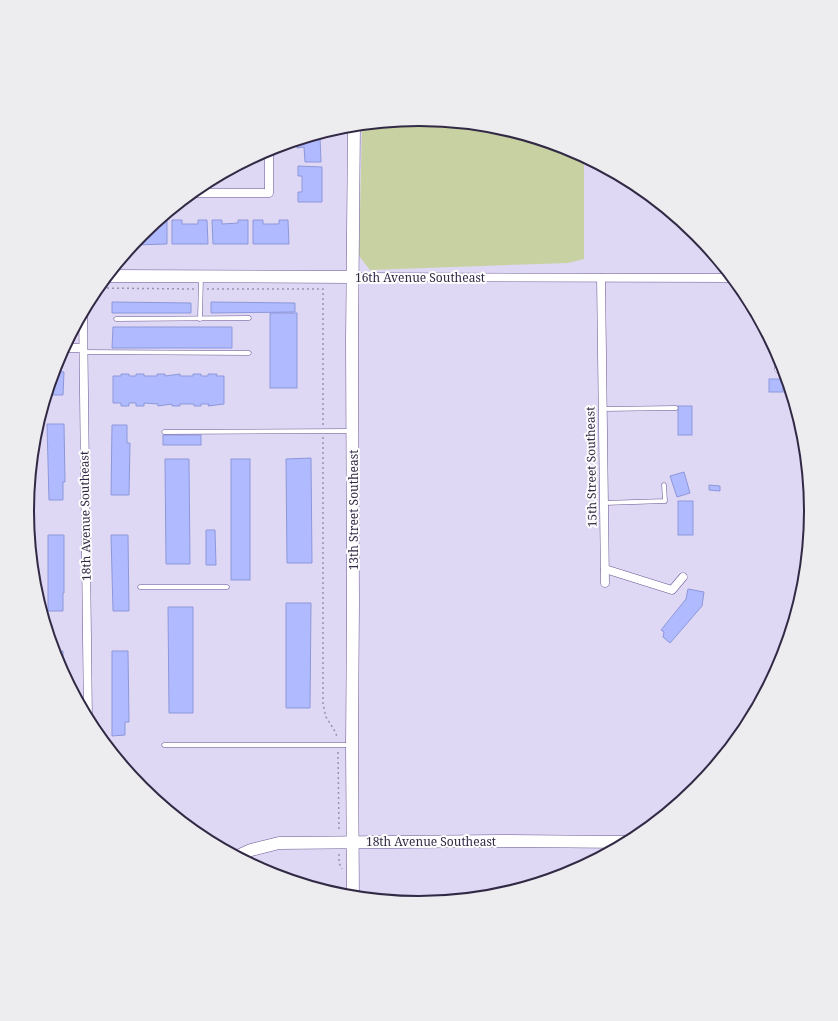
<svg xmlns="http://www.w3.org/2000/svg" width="838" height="1021" font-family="'Noto Serif',serif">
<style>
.green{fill:#c8d1a2}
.building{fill:#b0baff;stroke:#8d97d9}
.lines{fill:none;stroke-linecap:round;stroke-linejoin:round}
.lane-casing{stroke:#6a5795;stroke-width:5}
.street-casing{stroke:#6a5795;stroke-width:9}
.secondary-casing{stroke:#6a5795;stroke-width:13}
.path{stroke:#9992ad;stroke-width:1.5;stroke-dasharray:2 3;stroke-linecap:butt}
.lane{stroke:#fff;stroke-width:4}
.street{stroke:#fff;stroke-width:8}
.secondary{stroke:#fff;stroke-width:12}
.labels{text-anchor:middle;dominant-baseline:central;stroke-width:4;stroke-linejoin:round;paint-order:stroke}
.street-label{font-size:12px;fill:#322a45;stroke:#fdfdfd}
.rim{fill:none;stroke:#322a45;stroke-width:2}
</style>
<rect width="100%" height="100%" fill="#dfd8f4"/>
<!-- green -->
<path class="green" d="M419 119 496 126 569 148 584 156V259L568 263 370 270 359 256 362 124Z"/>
<!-- building -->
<g class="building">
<path d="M308 137H320L321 162H305L304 147 297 148V140Z"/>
<path d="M298 166 322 167V202H298V192H302V176H298Z"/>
<path d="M157 220H167V244L133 245 142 233 153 224H157Z"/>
<path d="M172 220H182V224H198V220H207L208 244H172Z"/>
<path d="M212 220H222V224L238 223V220H248V244H213Z"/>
<path d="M253 220H263V224H279V220H288L289 244H253Z"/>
<path d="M112 302 191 303V313H112Z"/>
<path d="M211 302 295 303V312L211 313Z"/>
<rect x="270" y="313" width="27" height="75"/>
<path d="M113 327H232V348H112Z"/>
<path d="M54 371 64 372 63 395H46Z"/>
<path d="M121 374H129V376H136V374H144V376H157V374H165V376L180 374V376H193V374H201V376H208V374H217L216 376H224V404L208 406 209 404H201V406H194V404H180V406H172V404L158 406V404L144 403V406H136V403H129V406H121V403H113V376H121Z"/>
<rect x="769" y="379" width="14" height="13"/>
<rect x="678" y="406" width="14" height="29"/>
<path d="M47 424H64L65 482H63V500H49Z"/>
<path d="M112 425H127V443H130L129 495H111Z"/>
<rect x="163" y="435" width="38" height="10"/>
<path d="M311 458 312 563H287L286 459Z"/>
<path d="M165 459H189L190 564H166Z"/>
<rect x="231" y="459" width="19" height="121"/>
<path d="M684 472 690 493 677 497 670 476Z"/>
<path d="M709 485 720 486V491L709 490Z"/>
<rect x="678" y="501" width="15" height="34"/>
<path d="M27 508H30L31 528H29Z"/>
<path d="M206 530H215L216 565H206Z"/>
<path d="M48 535H64V593H63V611H48Z"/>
<path d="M111 535H128L129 611H113Z"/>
<path d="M688 589 704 592 702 606 670 643 663 637 664 632 661 630 686 599Z"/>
<path d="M286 603H311L310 708H286Z"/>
<path d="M168 607H193V713H169Z"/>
<path d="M54 651H63V668H61Z"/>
<path d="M112 651H128L129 722H125V735L112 736Z"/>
</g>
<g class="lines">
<defs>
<g id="lane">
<path d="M116 319 249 318"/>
<path d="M200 319 201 277"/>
<path d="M83 352 249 353"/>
<path d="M603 409 676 408"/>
<path d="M164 432 352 431"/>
<path d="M604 503 665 501 664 485"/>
<path d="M140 587H227"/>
<path d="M164 745H350"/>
</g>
<g id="street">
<path d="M191 193H269V148"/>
<path d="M352 277 733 278"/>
<path d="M601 278 605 583"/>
<path d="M83 312 88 719"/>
<path d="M64 348H83"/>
<path d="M779 369 780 358"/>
<path d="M605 569 672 590 683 577"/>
</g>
<g id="secondary">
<path d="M107 276 352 277"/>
<path d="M238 856 251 850 279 843 501 841 627 842"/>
<path d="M353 896 352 745 353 603 352 341 354 125"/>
</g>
</defs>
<!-- lane casing -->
<use href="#lane" class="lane-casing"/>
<!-- street casing -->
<use href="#street" class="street-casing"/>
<!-- secondary casing -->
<use href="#secondary" class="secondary-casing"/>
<!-- path -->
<g class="path">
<path d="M97 288 194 289"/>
<path d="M207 289H323V425"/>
<path d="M323 437V704L326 717 336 733 337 738"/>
<path d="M338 752 339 832"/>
<path d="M339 854V863L342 869"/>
</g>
<!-- lane -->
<use href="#lane" class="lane"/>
<!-- street -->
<use href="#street" class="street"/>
<!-- secondary -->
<use href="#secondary" class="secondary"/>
</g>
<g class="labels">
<!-- street labels -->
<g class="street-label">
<text x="420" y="277">16th Avenue Southeast</text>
<text transform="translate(591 467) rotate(-91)">15th Street Southeast</text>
<text transform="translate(353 510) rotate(-90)">13th Street Southeast</text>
<text transform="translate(85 516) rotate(-91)">18th Avenue Southeast</text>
<text x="431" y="841">18th Avenue Southeast</text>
</g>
</g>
<!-- crop -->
<path d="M0 0H838V1021H0ZM34 511a385 385 0 1 1 770 0a385 385 0 1 1-770 0Z" fill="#edecee" fill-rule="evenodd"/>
<path class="rim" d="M34 511a385 385 0 1 1 770 0a385 385 0 1 1-770 0Z"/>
</svg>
